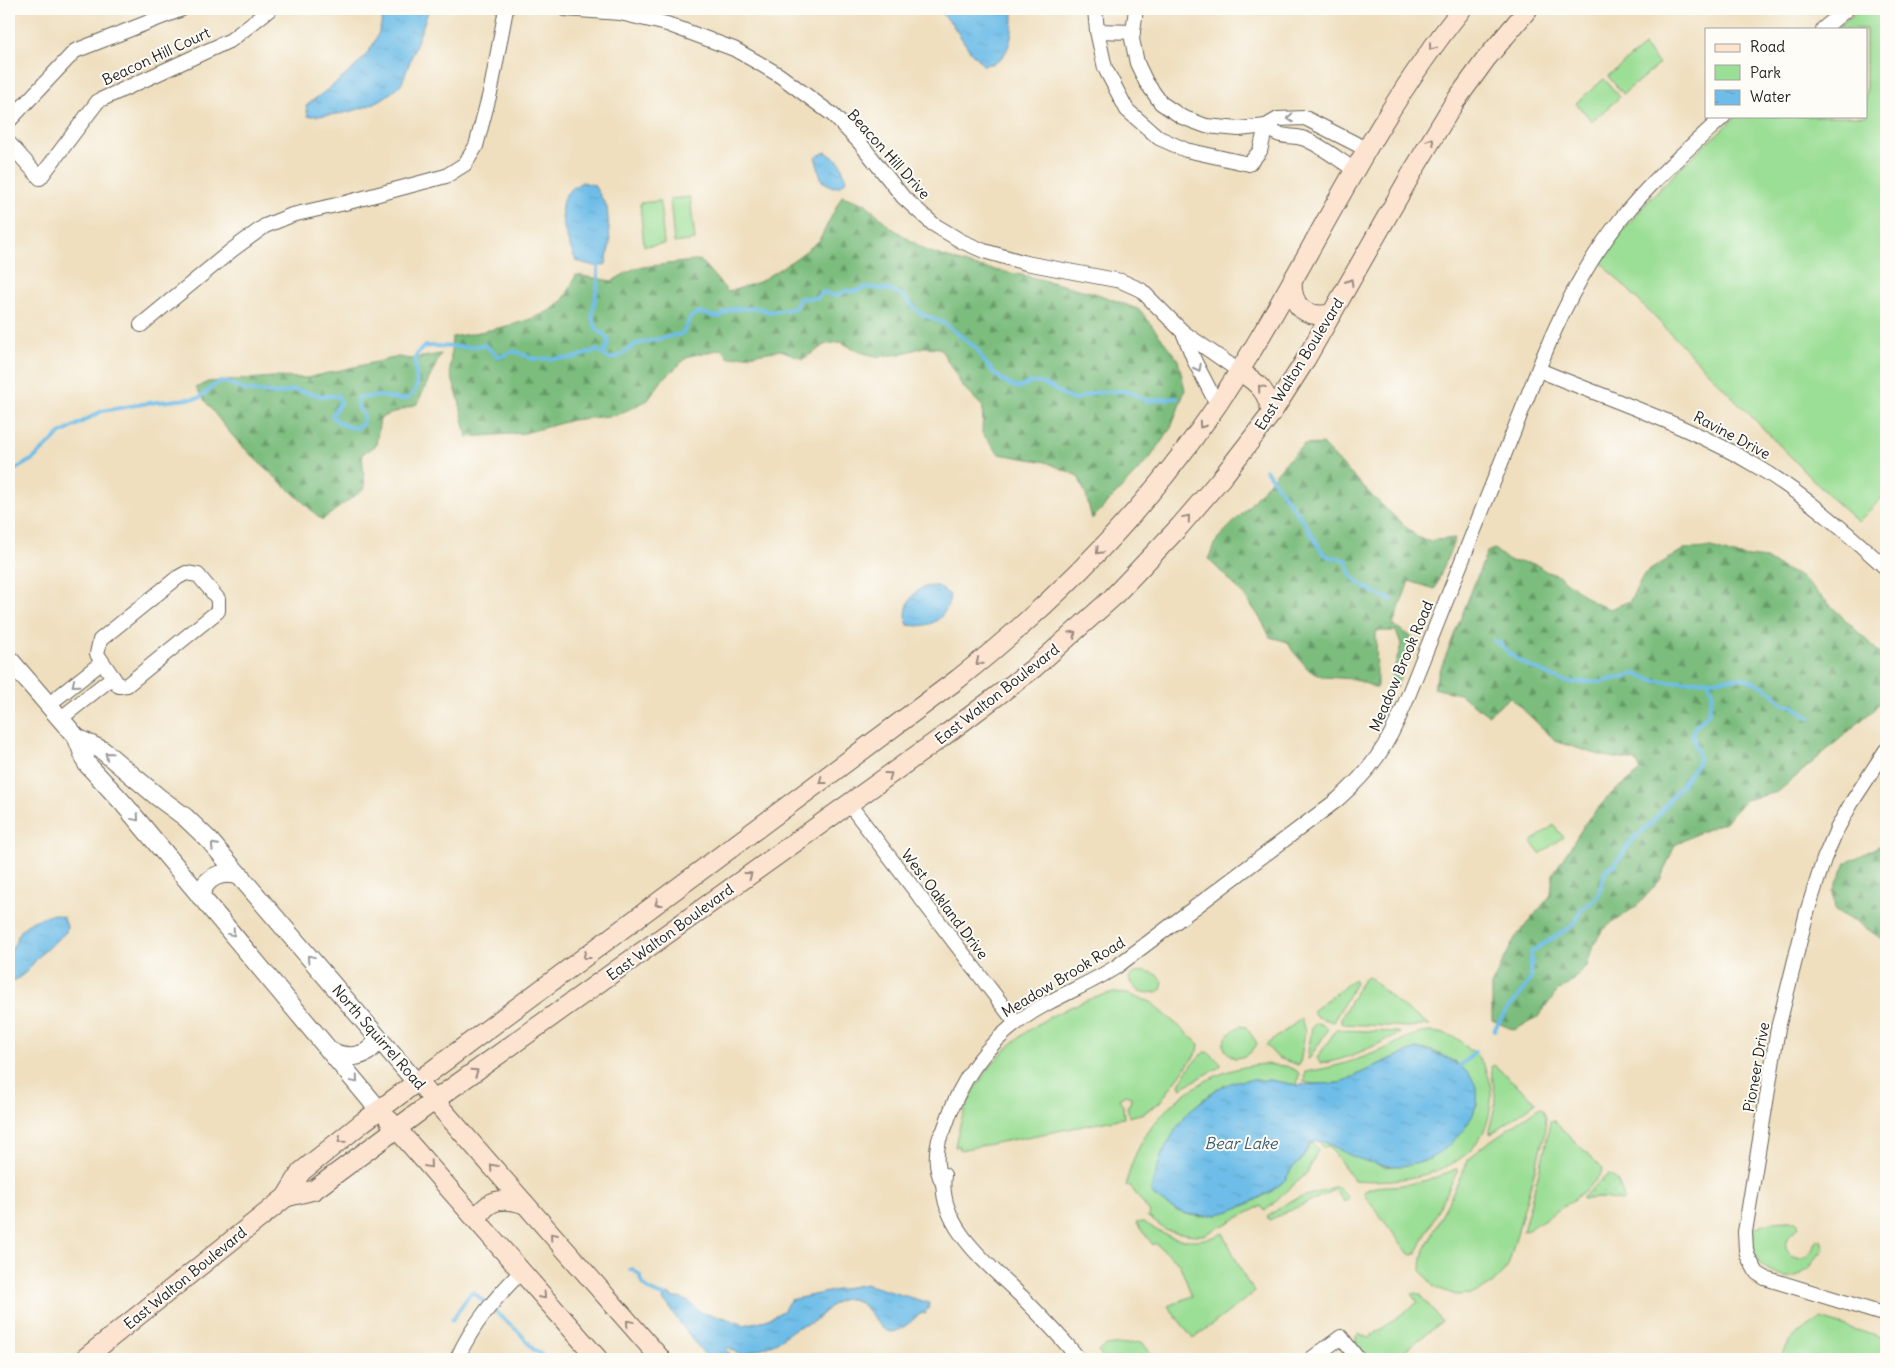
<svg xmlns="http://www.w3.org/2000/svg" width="1895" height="1368" font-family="Delius,sans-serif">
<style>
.green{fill:#9bde95;stroke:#5c7d58}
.forest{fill:url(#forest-firs);stroke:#4c6c4d}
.park{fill:url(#park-dots);stroke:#5c7d58}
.water{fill:url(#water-ripples);stroke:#456c82}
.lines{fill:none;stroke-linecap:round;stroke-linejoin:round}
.stream{stroke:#6ebde8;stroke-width:4}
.minor-casing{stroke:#666055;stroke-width:16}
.tertiary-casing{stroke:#666055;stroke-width:20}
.secondary-casing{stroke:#666055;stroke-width:21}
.minor{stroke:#fff;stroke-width:14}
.tertiary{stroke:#fff;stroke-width:18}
.secondary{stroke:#fde4d1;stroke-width:19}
.oneway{stroke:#988a80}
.oneway2{stroke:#999}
.labels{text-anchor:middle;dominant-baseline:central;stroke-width:4;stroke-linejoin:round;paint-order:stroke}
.street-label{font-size:15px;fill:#1c1c1c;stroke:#fdfcf7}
.water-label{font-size:16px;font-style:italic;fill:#3d5c6e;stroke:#fdfcf7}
</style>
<defs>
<pattern id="forest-firs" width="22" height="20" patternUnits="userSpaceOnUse" patternTransform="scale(1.25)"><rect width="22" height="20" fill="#7cbd7e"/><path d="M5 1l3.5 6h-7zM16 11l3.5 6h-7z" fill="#659966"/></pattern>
<pattern id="park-dots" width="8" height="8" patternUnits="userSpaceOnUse" patternTransform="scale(1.25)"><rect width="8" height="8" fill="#9bde95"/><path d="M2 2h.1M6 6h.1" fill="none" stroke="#85be80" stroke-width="1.8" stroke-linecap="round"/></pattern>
<pattern id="water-ripples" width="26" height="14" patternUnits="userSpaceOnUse" patternTransform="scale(1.25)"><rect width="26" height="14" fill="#6ebde8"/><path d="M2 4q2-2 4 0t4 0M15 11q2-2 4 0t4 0" fill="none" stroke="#5fa2c6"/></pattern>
</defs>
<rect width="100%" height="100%" fill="#fdfcf7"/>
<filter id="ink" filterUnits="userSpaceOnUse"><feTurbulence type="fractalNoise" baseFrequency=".02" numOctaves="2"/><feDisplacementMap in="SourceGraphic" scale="10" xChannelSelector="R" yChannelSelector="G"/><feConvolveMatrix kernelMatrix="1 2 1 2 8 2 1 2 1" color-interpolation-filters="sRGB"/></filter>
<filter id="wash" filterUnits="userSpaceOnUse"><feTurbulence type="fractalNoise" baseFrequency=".0096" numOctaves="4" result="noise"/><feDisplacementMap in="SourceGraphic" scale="20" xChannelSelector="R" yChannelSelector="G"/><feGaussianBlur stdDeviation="1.12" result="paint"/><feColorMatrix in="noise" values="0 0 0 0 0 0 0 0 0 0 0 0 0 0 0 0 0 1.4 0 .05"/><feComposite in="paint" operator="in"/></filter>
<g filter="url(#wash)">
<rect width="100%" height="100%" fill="#efdfbf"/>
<!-- green -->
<g class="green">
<path d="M1860 9H1886V494L1858 522 1831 498 1601 262C1637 205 1687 161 1737 116H1866V29H1836Z"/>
<path d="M1644 46 1659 64 1623 94 1608 76Z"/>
<path d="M1604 79 1620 97 1592 121 1576 103Z"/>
<path d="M690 197 695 240 674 243 670 199Z"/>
<path d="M660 201 664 244 644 246 640 203Z"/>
<path d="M1554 825 1563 837 1540 854 1531 842Z"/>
<path d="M1143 971C1151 971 1159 975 1163 982L1161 990C1149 996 1131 992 1129 977L1132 974Z"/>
<path d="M1367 977 1372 979 1385 992 1405 1009 1430 1025 1409 1027 1343 1024 1341 1023V1018L1362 981Z"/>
<path d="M1354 979 1356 982 1333 1022 1317 1017 1312 1011Z"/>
<path d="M1114 993 1127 994 1151 1002 1199 1044 1198 1051 1159 1103 1144 1113 1129 1117 1127 1106 1130 1104 1131 1097 1125 1095 1119 1099 1123 1106 1124 1118 960 1150 959 1146 955 1147C965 1083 1008 1035 1066 1009 1082 1002 1096 995 1114 993Z"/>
<path d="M1301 1019 1305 1031 1300 1064 1298 1065 1278 1058 1266 1045Z"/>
<path d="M1317 1023 1326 1026 1328 1030 1308 1060 1307 1059 1312 1027Z"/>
<path d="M1240 1026 1246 1027 1257 1043C1254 1052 1244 1058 1235 1058 1214 1047 1226 1034 1240 1026Z"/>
<path d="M1336 1030 1399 1032 1400 1033C1382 1043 1340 1063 1320 1063L1317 1058Z"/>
<path d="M1431 1032C1446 1033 1461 1037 1470 1051L1472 1050C1489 1068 1494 1085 1490 1110 1481 1173 1406 1184 1354 1180L1329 1146 1322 1147 1319 1140 1385 1167 1422 1162 1437 1154 1447 1146 1467 1123 1477 1104 1475 1086 1465 1071 1455 1062 1431 1050 1417 1049 1390 1059 1340 1083 1315 1084 1304 1082 1305 1072C1333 1068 1358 1060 1384 1049 1404 1041 1406 1034 1431 1032Z"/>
<path d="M1205 1052 1210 1053 1221 1064 1220 1067 1181 1088 1179 1084C1185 1074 1195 1058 1205 1052Z"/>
<path d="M1264 1064 1286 1066 1297 1071 1299 1074 1297 1085 1269 1080 1218 1088 1202 1100 1182 1120 1162 1153 1151 1190 1154 1196 1177 1211 1190 1215 1202 1217 1244 1206 1271 1192 1285 1180 1293 1166 1301 1161 1312 1142 1318 1150 1307 1173 1265 1211 1261 1206 1204 1235H1193L1167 1231 1147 1216 1150 1213 1130 1186H1126C1137 1121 1198 1069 1264 1064Z"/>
<path d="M1494 1065 1535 1101V1103L1491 1134 1489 1131 1496 1102 1491 1067Z"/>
<path d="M1540 1107 1542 1108 1546 1118 1544 1137 1508 1266 1504 1272 1493 1283 1480 1291 1472 1294 1456 1295 1434 1287 1421 1270 1422 1256 1469 1159 1480 1148Z"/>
<path d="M1553 1120 1603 1169C1595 1189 1547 1217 1528 1230L1523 1231 1545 1149 1550 1121Z"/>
<path d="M1455 1169H1457V1172L1419 1248 1416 1253 1412 1255 1409 1254 1365 1196 1364 1192C1373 1184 1390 1187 1402 1185 1420 1182 1439 1178 1455 1169Z"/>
<path d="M1334 1187H1339L1349 1198 1344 1202 1335 1190 1269 1220 1267 1217 1290 1201Z"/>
<path d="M1789 1221H1797L1799 1227C1795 1232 1788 1234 1786 1241 1783 1255 1800 1264 1809 1254 1814 1250 1813 1244 1816 1240H1821L1824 1249C1816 1257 1810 1269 1800 1275 1795 1278 1787 1278 1781 1276 1755 1268 1751 1254 1753 1228L1771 1222Z"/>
<path d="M1143 1222C1150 1225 1156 1231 1164 1234 1183 1242 1205 1242 1223 1233L1246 1280 1255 1292 1193 1339 1168 1306 1192 1296 1179 1263 1155 1243 1153 1245 1136 1223Z"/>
<path d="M1415 1293 1421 1295 1442 1322 1393 1359H1368L1356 1342V1336L1359 1334 1369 1338 1418 1302 1412 1294Z"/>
<path d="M1821 1319 1886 1339V1359H1780L1789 1342 1798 1333Z"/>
<path d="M1142 1342 1155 1359H1104L1098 1352 1105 1346Z"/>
</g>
<!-- forest -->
<g class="forest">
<path d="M842 196 866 204 890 227 927 251 973 266 1027 276 1098 294 1140 310 1178 360 1185 390 1171 428 1150 458 1092 519 1086 495 1078 476 1046 462 999 454 982 433 983 407 963 387 940 348 924 347 900 354 879 357 859 352 841 342 826 344 803 359 781 350 729 358 722 349 689 356 663 379 648 400 617 415 572 420 525 433 467 437 459 400 450 372 452 337C480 332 543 322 561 302 568 295 572 283 576 275L612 281 635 268 700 260 728 292 759 282 795 259 819 241Z"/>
<path d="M441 354 417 404 380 418 376 445 362 454 365 488 322 520C295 493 265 470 239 443 223 426 209 406 196 388L208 382 274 377 306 378 398 357 410 359Z"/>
<path d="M1322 444 1372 496 1417 537 1426 541 1455 538 1435 589 1409 581 1393 625 1415 639 1396 688 1391 680 1401 645 1396 631H1376L1377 688 1354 679 1324 677 1309 670 1292 650 1288 642 1270 637C1254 603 1235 585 1208 559L1218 538 1244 512 1285 463 1303 445Z"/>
<path d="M1712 548 1734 555 1765 559 1802 578 1886 659V697L1878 706 1778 792 1745 800 1725 822 1698 833 1675 845 1660 880 1638 905 1603 929 1592 948 1587 966 1569 984 1557 992 1537 1018 1514 1030 1492 1020V984L1515 938 1551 895 1553 874 1589 818 1611 794 1641 771 1636 761 1603 756 1557 742 1510 697 1488 715 1459 694 1433 688 1487 552 1494 549 1509 561 1536 564 1545 571 1559 576 1594 603 1610 609 1630 601 1644 574 1684 549Z"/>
<path d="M1886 845V942L1856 921 1835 911 1833 891 1846 863 1879 846Z"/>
</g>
<!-- park -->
<path class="park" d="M1607 1174C1617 1175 1621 1189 1624 1198L1622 1201 1603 1198 1583 1199V1197Z"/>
<!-- water -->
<g class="water">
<path d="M383 9H427L428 12 402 83C377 109 342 116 308 116L306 106C339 79 382 57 383 9Z"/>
<path d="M937 9H1013C1013 26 1013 49 998 61 995 64 988 64 983 65L970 51 952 24Z"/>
<path d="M826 152 840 162 846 180 841 186 833 187 822 181 815 157Z"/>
<path d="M582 182 594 185 607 207 610 242 606 264 598 267 576 261C569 244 552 206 569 191 572 187 578 185 582 182Z"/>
<path d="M938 586 950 595C947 618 932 629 908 625 902 611 911 591 925 587 929 586 934 586 938 586Z"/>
<path d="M53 914 63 917 67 926 66 932 41 954 25 973 9 985V952C17 943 15 939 21 931 27 921 43 918 53 914Z"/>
<path d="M1417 1049C1441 1051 1482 1071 1477 1101 1474 1122 1453 1144 1436 1155 1406 1174 1368 1166 1338 1149 1328 1143 1322 1139 1310 1143 1306 1148 1305 1155 1301 1160 1299 1163 1295 1165 1292 1168 1289 1172 1288 1177 1284 1181 1276 1189 1265 1194 1255 1200 1216 1220 1186 1224 1152 1194L1151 1190 1162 1153 1176 1129 1188 1112 1218 1088 1236 1081 1251 1080H1269L1297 1085 1340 1083 1390 1059Z"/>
<path d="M865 1284 929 1303 928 1309 925 1311 926 1314 921 1313C913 1319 905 1328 896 1331 875 1339 870 1291 841 1300 833 1302 820 1316 814 1321 809 1325 802 1325 796 1328 789 1332 784 1338 777 1342 767 1347 753 1352 741 1355L728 1347 727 1350 732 1356V1359H708L679 1322 668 1305 663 1301 664 1296 668 1294 674 1298H680L689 1302 702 1313 726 1318 744 1325 766 1320 783 1311 790 1300Z"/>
</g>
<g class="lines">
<!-- stream -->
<g class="stream">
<path d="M598 267V283L592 316 596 328 608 339 607 347 603 355"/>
<path d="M1266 470 1308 528 1323 553 1329 557 1339 558 1347 561C1349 565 1348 569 1350 573 1357 586 1379 595 1392 600"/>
<path d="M9 473 33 459 60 434 102 411 148 403 199 398 216 384 221 382 228 383 245 390 277 394 294 390 322 396H338L341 402 332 415C336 423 347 427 356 428L362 424 364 417C361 411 354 405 358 398L379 396 403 400C434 388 399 361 426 346L469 347 485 345 497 356H503L510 352H517L533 359 574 358 597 350 608 358H616L636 344 681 334C689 329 686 315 699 313 705 313 712 317 719 317L729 310 734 309 758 308 770 312 792 309 795 307 800 298H817L823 292 836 296 846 291H857L866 287 891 290 903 296 921 314 944 323 956 332 977 349 983 360 996 375 1010 385 1018 388C1022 387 1025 384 1029 383 1047 379 1058 395 1074 400L1092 393 1122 391 1132 393 1147 401 1177 398"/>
<path d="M1494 640 1500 644 1511 655 1526 665 1565 682H1601L1635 674 1655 681 1672 682 1744 678 1765 687 1778 698 1782 703 1793 706 1810 718"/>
<path d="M1494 1030 1508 1008 1521 994 1531 978V952L1575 924 1581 910 1597 898 1604 878V872L1609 867H1613L1633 839 1652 823 1698 763 1699 757 1692 733 1694 728 1705 717 1708 713 1713 693 1708 681"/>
<path d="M1460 1066 1475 1052"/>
<path d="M630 1270 632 1269 640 1275C640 1287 653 1293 664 1296"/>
<path d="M452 1320 471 1293 473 1292 520 1333 533 1349 546 1358 551 1356"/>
</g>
</g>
</g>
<g filter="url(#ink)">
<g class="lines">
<defs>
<g id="minor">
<path d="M565 9 620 13 667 24 734 49 757 62 779 75 833 115 860 143 903 197 933 224 961 241 984 251 1026 263 1121 281 1141 290 1183 332 1239 371"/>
<path d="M1095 9 1097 31 1105 68 1127 110 1159 138 1186 150 1249 164 1260 151 1266 126"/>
<path d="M1136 9 1132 39 1137 63 1146 82 1161 103 1182 117 1206 126 1239 129 1266 126 1278 119 1305 118 1366 149"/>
<path d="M1823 29 1847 9"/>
<path d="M1097 31 1133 32"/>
<path d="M9 121 75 51 182 9"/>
<path d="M1266 126C1282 141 1288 133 1305 139 1322 146 1339 160 1355 170"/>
<path d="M9 143 40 178 98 101 231 40 270 9"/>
<path d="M141 325 232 250 265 226 292 215 345 203 446 176 465 164 476 146 491 89 506 9"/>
<path d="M1183 332 1195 362 1217 404"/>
<path d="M1539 370C1613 401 1689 425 1758 467 1805 495 1846 532 1886 568"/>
<path d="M186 573 198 575 218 599V611L127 685 119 686 97 654 100 640 177 578Z"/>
<path d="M48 705 101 663"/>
<path d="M60 719 113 677"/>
<path d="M1886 750 1852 802 1837 829 1824 859 1807 912 1778 1028 1745 1232 1746 1250 1748 1257 1757 1273 1765 1278 1886 1315"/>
<path d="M849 804 1016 1023"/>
<path d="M944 1175C937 1227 990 1265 1022 1297 1042 1317 1061 1337 1079 1359"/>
<path d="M943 1184C936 1171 935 1156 939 1140 940 1135 944 1132 945 1127 962 1073 996 1031 1046 1004 1070 991 1094 981 1116 967L1337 800C1371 770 1387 747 1404 706L1544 355C1564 306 1588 260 1621 219 1651 181 1688 149 1724 116"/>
<path d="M457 1359C472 1325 495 1298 521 1272"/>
<path d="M1311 1359 1341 1337 1358 1359"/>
</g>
<g id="tertiary">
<path d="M9 659 77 738 87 764 123 803 379 1110"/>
<path d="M77 738 102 750 158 797 185 817 209 840 416 1082"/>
<path d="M200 896C206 876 222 870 241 876"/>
<path d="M330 1051C348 1060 370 1058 378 1038"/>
</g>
<g id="secondary">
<path d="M1292 282C1292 309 1307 318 1332 314"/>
<path d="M1239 371C1257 382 1269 392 1271 414"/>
<path d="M426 1091 661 1359"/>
<path d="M389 1120 598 1359"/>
<path d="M286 1197 314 1190 435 1100 945 735 1034 668 1112 598 1180 526 1224 475 1271 414 1303 364 1413 171 1454 103 1486 59 1528 9"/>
<path d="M477 1220C487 1198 504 1197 525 1204"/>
<path d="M84 1359 286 1197 301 1172 363 1122 958 679C1068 592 1165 490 1240 370 1315 250 1373 119 1462 9"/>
</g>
</defs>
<!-- minor casing -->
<use href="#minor" class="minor-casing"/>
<!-- tertiary casing -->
<use href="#tertiary" class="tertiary-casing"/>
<!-- secondary casing -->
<use href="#secondary" class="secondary-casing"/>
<!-- minor -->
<use href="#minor" class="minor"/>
<!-- tertiary -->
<use href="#tertiary" class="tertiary"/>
<!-- secondary -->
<use href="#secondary" class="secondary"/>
</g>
<!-- one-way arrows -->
<defs><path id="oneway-chevron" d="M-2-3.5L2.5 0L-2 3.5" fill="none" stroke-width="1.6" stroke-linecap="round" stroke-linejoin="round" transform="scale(1.25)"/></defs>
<g class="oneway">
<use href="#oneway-chevron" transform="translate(1432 47) rotate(127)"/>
<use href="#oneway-chevron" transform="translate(1431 141) rotate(-59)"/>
<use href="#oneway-chevron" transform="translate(1350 282) rotate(-60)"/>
<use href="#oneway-chevron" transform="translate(1261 388) rotate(-130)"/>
<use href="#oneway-chevron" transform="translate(1202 425) rotate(125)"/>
<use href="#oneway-chevron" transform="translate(1187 518) rotate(-50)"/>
<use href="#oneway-chevron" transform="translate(1099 551) rotate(134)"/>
<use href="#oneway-chevron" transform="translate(1073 634) rotate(-43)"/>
<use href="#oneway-chevron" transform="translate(979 662) rotate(141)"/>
<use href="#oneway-chevron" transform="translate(889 775) rotate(-36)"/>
<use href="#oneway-chevron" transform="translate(822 781) rotate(143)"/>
<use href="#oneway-chevron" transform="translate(749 875) rotate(-36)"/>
<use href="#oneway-chevron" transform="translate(658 903) rotate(143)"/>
<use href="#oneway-chevron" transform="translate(586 956) rotate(144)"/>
<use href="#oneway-chevron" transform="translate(475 1072) rotate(-35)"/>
<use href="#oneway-chevron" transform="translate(341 1140) rotate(141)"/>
<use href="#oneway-chevron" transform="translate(429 1165) rotate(49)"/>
<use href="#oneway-chevron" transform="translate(493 1167) rotate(-131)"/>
<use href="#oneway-chevron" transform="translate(553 1236) rotate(-131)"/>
<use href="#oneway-chevron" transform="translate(543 1296) rotate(49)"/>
<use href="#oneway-chevron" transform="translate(629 1323) rotate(-131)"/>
</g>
<g class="oneway2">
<use href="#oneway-chevron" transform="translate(1290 118) rotate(176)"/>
<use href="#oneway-chevron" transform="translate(1198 368) rotate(63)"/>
<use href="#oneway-chevron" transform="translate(75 684) rotate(141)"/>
<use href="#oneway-chevron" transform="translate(108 755) rotate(-141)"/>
<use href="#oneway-chevron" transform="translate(136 818) rotate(50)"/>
<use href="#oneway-chevron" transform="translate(214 846) rotate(-133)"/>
<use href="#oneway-chevron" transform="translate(232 933) rotate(50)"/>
<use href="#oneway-chevron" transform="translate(310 958) rotate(-130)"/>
<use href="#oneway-chevron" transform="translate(355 1080) rotate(50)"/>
</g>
</g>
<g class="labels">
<!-- street labels -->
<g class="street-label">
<text transform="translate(156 56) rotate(-25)">Beacon Hill Court</text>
<text transform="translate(889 154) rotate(48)">Beacon Hill Drive</text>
<text transform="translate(1299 364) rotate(-58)">East Walton Boulevard</text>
<text transform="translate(1732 435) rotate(28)">Ravine Drive</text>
<text transform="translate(1401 666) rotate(-67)">Meadow Brook Road</text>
<text transform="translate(997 694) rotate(-38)">East Walton Boulevard</text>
<text transform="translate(945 904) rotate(53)">West Oakland Drive</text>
<text transform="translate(670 932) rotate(-36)">East Walton Boulevard</text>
<text transform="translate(1063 977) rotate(-31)">Meadow Brook Road</text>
<text transform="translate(379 1037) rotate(49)">North Squirrel Road</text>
<text transform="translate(1756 1067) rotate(-80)">Pioneer Drive</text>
<text transform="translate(185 1278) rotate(-39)">East Walton Boulevard</text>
</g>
<!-- water labels -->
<g class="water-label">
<text x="1241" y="1143">Bear Lake</text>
</g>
</g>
<!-- margin -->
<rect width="1895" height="1368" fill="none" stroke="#fdfcf7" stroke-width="30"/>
<!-- legend -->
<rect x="1705" y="28" width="162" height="90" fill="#fdfcf7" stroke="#a3a29f"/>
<rect x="1715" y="44" width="25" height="8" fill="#fde4d1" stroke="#a3a29f"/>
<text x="1750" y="52" font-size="15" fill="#1c1c1c">Road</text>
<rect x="1715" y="65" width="25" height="15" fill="#9bde95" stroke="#a3a29f"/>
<text x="1750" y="78" font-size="15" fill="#1c1c1c">Park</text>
<rect x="1715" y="90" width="25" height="15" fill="url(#water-ripples)" stroke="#a3a29f"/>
<text x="1750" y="102" font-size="15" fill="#1c1c1c">Water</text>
</svg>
